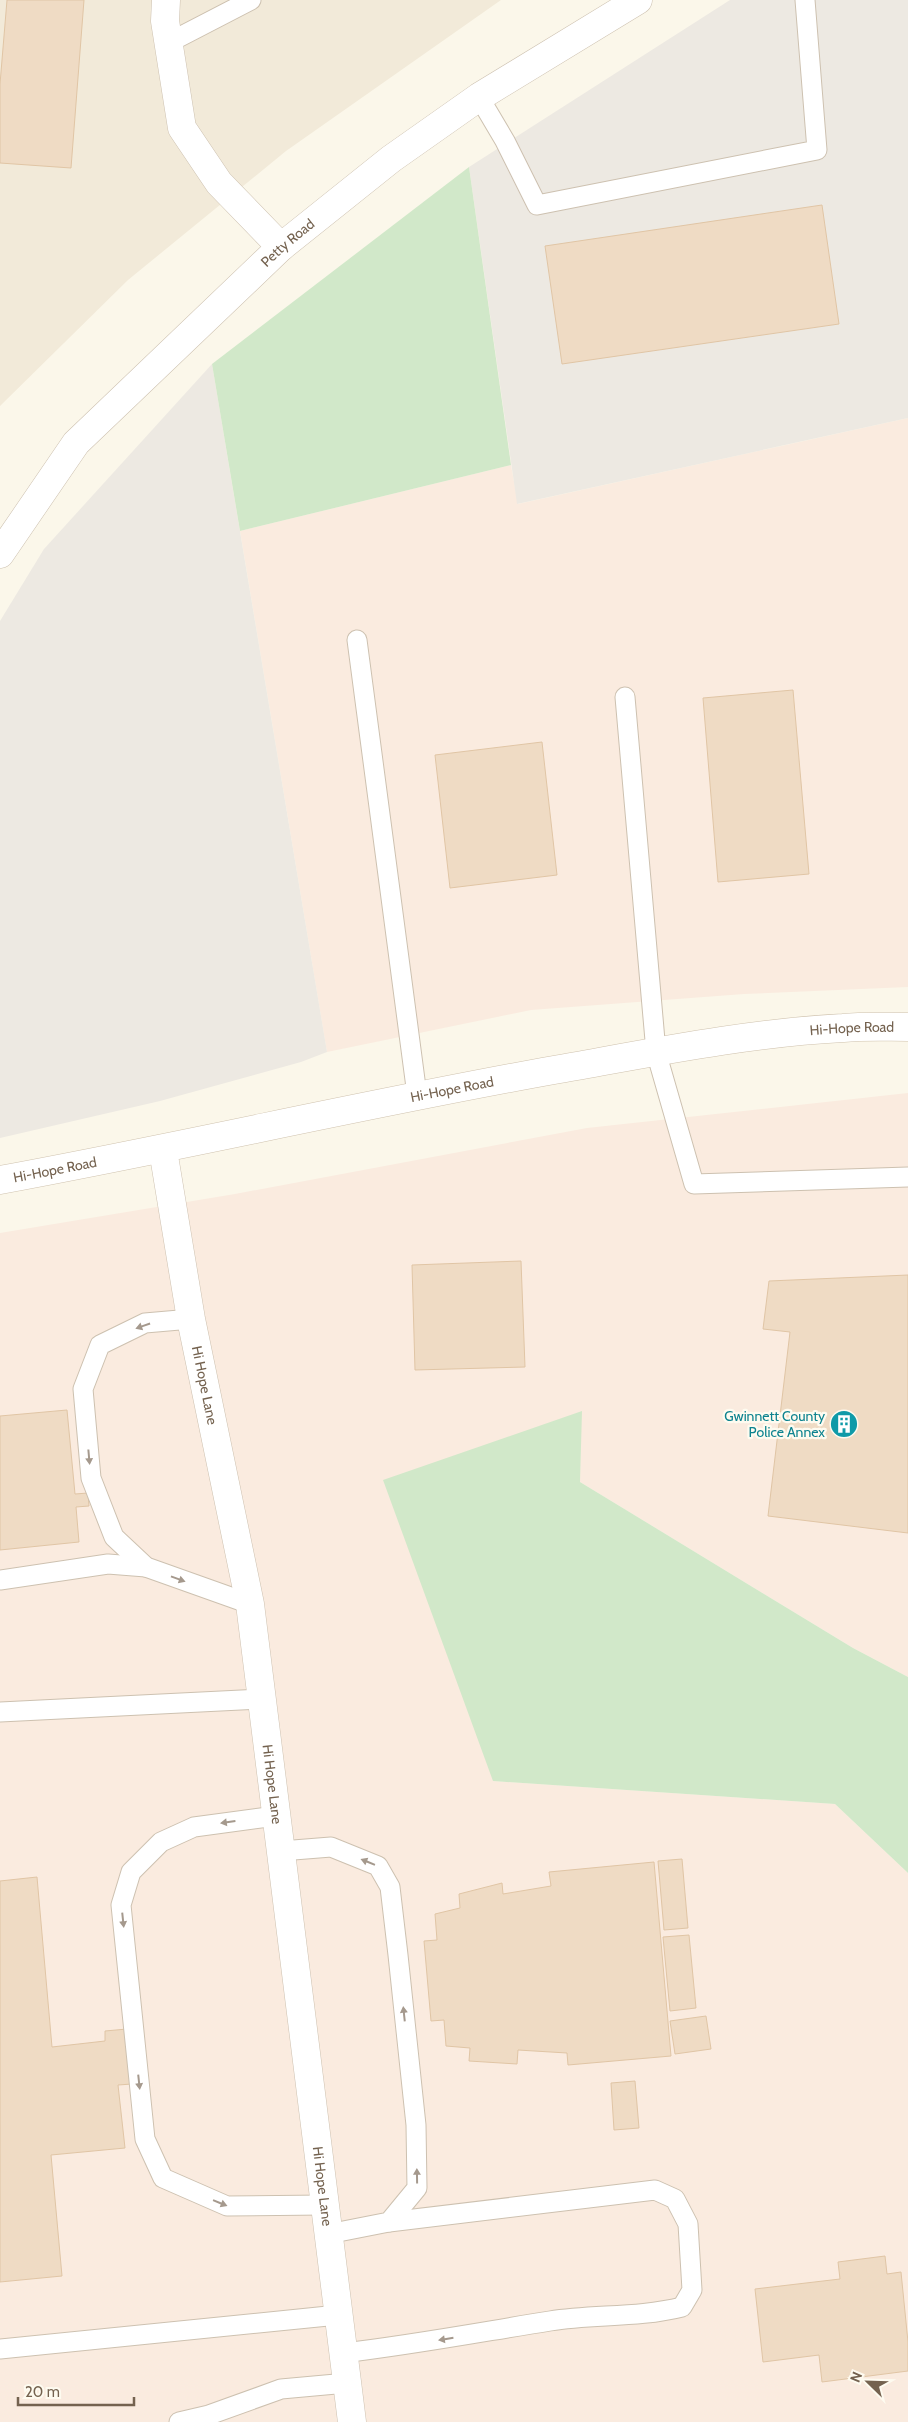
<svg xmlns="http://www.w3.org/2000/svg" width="908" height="2422" font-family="Cabin,sans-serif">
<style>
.residential{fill:#f2ead9}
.commercial{fill:#faebdf}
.industrial{fill:#ede9e2}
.green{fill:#d1e8c9}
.building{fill:#efdbc4;stroke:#e0c5a5}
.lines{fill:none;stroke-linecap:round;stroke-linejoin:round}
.lane-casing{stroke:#cdc1b0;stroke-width:21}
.street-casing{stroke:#cdc1b0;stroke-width:29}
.secondary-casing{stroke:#cfc2ae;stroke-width:29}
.lane{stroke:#fff;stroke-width:19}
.street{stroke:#fff;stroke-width:28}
.secondary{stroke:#fff;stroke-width:28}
.oneway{fill:#a5998d}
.labels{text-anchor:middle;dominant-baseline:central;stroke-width:4.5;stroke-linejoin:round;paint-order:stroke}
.street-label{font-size:14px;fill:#74624f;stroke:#fefbf0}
.culture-label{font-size:14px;fill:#0d838f;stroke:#fefbf0;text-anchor:end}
</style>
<rect width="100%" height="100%" fill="#fbf7ea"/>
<!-- residential -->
<path class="residential" d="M0 0H501L286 151 128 280 0 406Z"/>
<!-- commercial -->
<g class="commercial">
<path d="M908 418V987L744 994 531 1010 327 1052 240 531 511 465 518 504Z"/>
<path d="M908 1093V1677L853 1648 580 1482 581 1411 493 1781 835 1804 908 1873V2422H0V1233L235 1194 587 1128Z"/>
</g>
<!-- industrial -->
<g class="industrial">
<path d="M730 0H908V418L517 504 469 167Z"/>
<path d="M212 364 327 1052 301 1062 160 1101 0 1138V621L44 549Z"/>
</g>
<!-- green -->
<g class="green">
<path d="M469 167 511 465 240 531 212 364Z"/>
<path d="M582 1411 580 1482 853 1648 908 1677V1873L835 1804 493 1781 383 1480Z"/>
</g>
<!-- building -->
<g class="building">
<path d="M7 0H84L71 168 0 163V84Z"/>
<path d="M822 205 839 324 562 364 545 246Z"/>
<path d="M793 690 809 874 718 882 703 698Z"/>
<path d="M542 742 557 875 450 888 435 755Z"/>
<path d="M521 1261 525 1367 415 1370 412 1265Z"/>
<path d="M908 1275V1533L768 1516 790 1332 763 1329 769 1281Z"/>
<path d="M67 1410 75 1494 88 1493 89 1506 76 1507 79 1542 0 1550V1416Z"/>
<path d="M682 1859 688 1928 664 1930 658 1861Z"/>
<path d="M654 1862 671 2056 568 2065 567 2053 518 2050 517 2064 469 2061 470 2048 446 2046 444 2020 431 2021 424 1941 437 1940 435 1914 460 1908 459 1894 502 1883 503 1894 551 1886 549 1872Z"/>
<path d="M37 1877 52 2047 105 2041V2031L127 2029 132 2084 118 2085 125 2148 51 2155 62 2276 0 2282V1881Z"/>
<path d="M689 1935 696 2008 670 2011 663 1937Z"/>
<path d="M706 2016 711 2049 675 2054 670 2021Z"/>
<path d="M635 2081 639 2128 614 2130 611 2083Z"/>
<path d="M885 2256 887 2274 901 2272 908 2342V2371L822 2382 819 2355 763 2362 755 2289 840 2279 838 2262Z"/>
</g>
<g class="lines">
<defs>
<g id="lane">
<path d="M168 43 251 0"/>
<path d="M479 97 505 141 537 205 817 150 805 0"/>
<path d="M357 640 417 1095"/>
<path d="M625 697 656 1052 694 1184 908 1177"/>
<path d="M191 1319 145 1323 100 1345 83 1389 91 1478 114 1537 146 1567 250 1604"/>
<path d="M0 1580 108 1564 146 1567"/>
<path d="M0 1712 262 1699"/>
<path d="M276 1816 194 1827 161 1842 131 1872 121 1905 145 2139 163 2178 227 2206 324 2205"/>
<path d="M281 1851 331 1847 378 1866 390 1887 398 1955 416 2125 417 2188 389 2222 328 2234"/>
<path d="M0 2349 338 2315"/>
<path d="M343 2353C412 2345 481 2332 550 2321 594 2314 638 2318 682 2307L692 2290 688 2224 675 2199 655 2190 389 2222"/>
<path d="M179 2422 209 2415 281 2389 347 2383"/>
</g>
<g id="street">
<path d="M166 0 165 21 182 128 219 183 281 247"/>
<path id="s1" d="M0 554 76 443 281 247 391 159 479 97 638 0"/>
<path id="s2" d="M163 1150 191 1319 250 1604 352 2422"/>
</g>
<g id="secondary">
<path id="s3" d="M0 1180C185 1146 369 1103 554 1070 650 1053 746 1033 843 1028 865 1026 886 1027 908 1027"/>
</g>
</defs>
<!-- lane casing -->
<use href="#lane" class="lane-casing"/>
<!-- street casing -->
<use href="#street" class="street-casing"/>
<!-- secondary casing -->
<use href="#secondary" class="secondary-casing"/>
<!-- lane -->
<use href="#lane" class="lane"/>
<!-- street -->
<use href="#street" class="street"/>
<!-- secondary -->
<use href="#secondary" class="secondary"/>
</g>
<!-- one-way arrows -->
<defs><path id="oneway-solid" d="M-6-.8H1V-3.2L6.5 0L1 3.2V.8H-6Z" transform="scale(1.25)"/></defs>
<g class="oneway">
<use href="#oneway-solid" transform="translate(143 1326) rotate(161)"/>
<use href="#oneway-solid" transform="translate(89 1457) rotate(85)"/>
<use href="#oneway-solid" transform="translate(178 1579) rotate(20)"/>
<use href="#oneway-solid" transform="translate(228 1822) rotate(172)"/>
<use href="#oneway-solid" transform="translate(368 1862) rotate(-158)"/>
<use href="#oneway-solid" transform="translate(123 1920) rotate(84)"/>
<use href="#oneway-solid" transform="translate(404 2014) rotate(-96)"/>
<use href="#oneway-solid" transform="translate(139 2082) rotate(84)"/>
<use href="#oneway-solid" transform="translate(417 2176) rotate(-91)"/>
<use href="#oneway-solid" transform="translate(220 2203) rotate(22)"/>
<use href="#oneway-solid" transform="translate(446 2339) rotate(171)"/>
</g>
<!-- icons -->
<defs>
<symbol id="building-disc" viewBox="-11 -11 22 22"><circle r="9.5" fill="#0f9aa8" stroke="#fefbf0"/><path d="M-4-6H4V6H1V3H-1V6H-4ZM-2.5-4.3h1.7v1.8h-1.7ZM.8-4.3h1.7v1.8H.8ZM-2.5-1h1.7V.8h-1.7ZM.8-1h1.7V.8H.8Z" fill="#fff"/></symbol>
</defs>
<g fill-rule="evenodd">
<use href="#building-disc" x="828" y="1408" width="32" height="32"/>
</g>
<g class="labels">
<!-- street labels -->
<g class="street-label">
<text stroke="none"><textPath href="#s1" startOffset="426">Petty Road</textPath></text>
<text stroke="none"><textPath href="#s3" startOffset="866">Hi-Hope Road</textPath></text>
<text stroke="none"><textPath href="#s3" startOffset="461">Hi-Hope Road</textPath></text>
<text stroke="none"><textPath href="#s3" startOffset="56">Hi-Hope Road</textPath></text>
<text stroke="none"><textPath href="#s2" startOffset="239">Hi Hope Lane</textPath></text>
<text stroke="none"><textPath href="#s2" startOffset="644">Hi Hope Lane</textPath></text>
<text stroke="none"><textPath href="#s2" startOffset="1049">Hi Hope Lane</textPath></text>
</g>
<!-- culture labels -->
<g class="culture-label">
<text x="825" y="1416">Gwinnett County<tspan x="825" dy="16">Police Annex</tspan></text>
</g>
</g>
<!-- north arrow -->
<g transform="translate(868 2382) rotate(293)" stroke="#fefbf0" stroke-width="4" paint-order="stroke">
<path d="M0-4L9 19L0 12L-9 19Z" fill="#74624f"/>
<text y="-8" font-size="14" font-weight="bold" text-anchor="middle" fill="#74624f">N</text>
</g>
<!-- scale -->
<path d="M18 2397v8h116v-8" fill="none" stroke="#74624f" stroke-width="2.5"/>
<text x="25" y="2397" font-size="15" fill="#74624f" stroke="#fefbf0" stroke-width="4" paint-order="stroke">20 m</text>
</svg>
